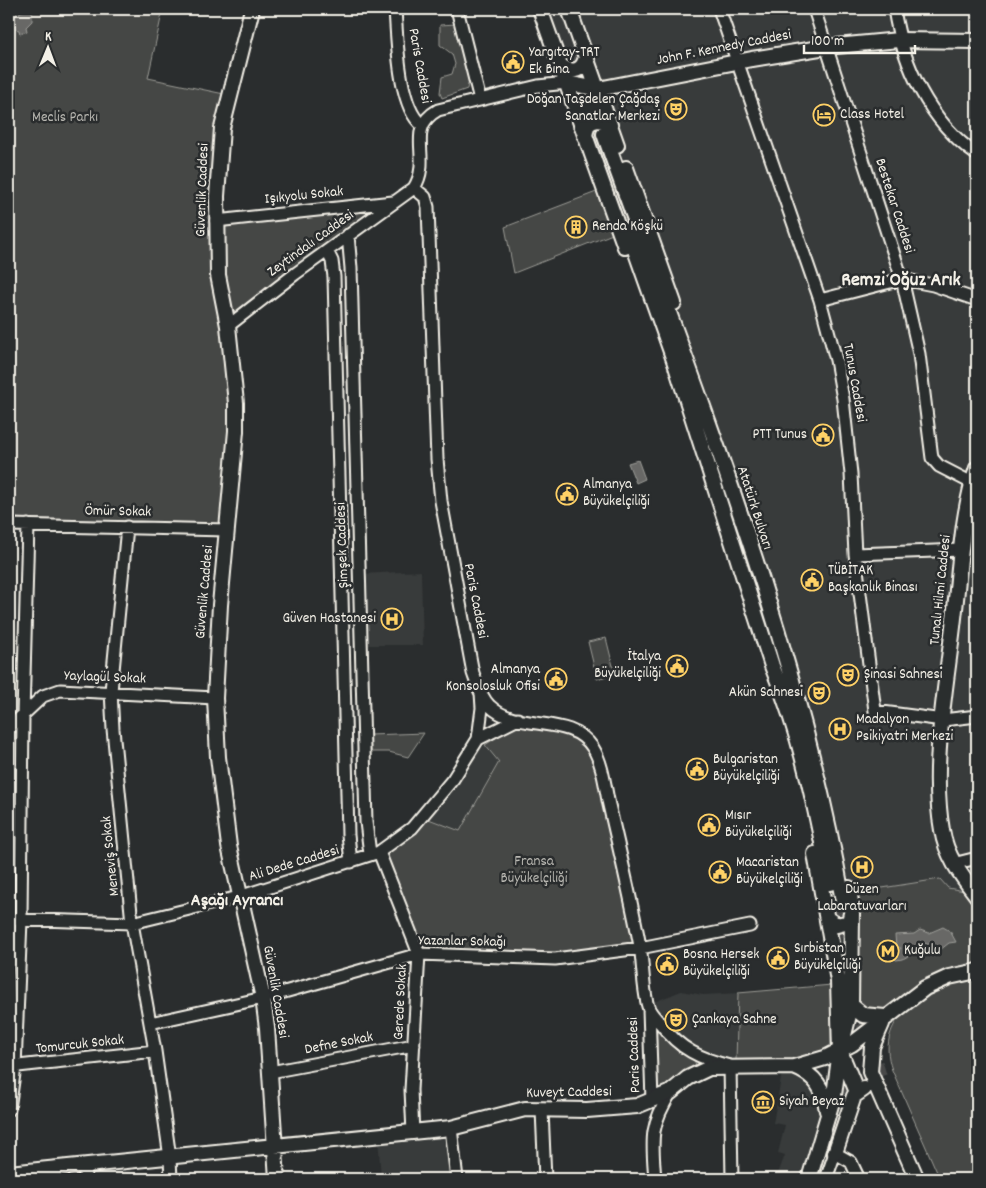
<svg xmlns="http://www.w3.org/2000/svg" width="986" height="1188" font-family="Dekko,sans-serif">
  <style>
    .built { fill: #373a3a }
    .green { fill: #444645; stroke: #9c9c96 }
    .water { fill: #676866; stroke: #9f9f9a }
    .lines { fill: none; stroke-linecap: round; stroke-linejoin: round }
    .major-tunnel { stroke: #484a4a; stroke-width: 14; stroke-dasharray: 14 7; stroke-linecap: butt }
    .minor-casing { stroke: #f4f1e8; stroke-width: 15 }
    .major-casing { stroke: #f4f1e8; stroke-width: 18 }
    .minor { stroke: #2a2d2e; stroke-width: 11 }
    .major { stroke: #2a2d2e; stroke-width: 14 }
    .labels { text-anchor: middle; dominant-baseline: central; stroke-width: 5; stroke-linejoin: round; paint-order: stroke }
    .street-label { font-size: 15px; fill: #f4f1e8; stroke: #2a2d2e }
    .poi-label { font-size: 15px; fill: #f4f1e8; stroke: #2a2d2e; text-anchor: start }
    .park-label { font-size: 15px; fill: #b6b5af; stroke: #2a2d2e }
    .quarter-label { font-size: 18px; font-weight: bold; fill: #f4f1e8; stroke: #2a2d2e }
    .district-label { font-size: 20px; font-weight: bold; fill: #f4f1e8; stroke: #2a2d2e }
  </style>
  <rect width="100%" height="100%" fill="#2a2d2e"/>
  <filter id="ink" filterUnits="userSpaceOnUse"><feTurbulence type="fractalNoise" baseFrequency=".02" numOctaves="2"/><feDisplacementMap in="SourceGraphic" scale="10" xChannelSelector="R" yChannelSelector="G"/><feConvolveMatrix kernelMatrix="1 2 1 2 8 2 1 2 1" color-interpolation-filters="sRGB"/></filter>
  <g filter="url(#ink)">
    <path class="built" d="M540,9H977V971L851,1007L825,911L809,819L774,685L672,377Z
      M421,571L423,645H361L359,574Z
      M485,745L499,762L460,831L426,818L472,754Z
      M681,991L703,995L738,993L736,1061L708,1054L685,1044L665,1025L654,1002Z
      M782,1073L794,1074L813,1085L824,1117L805,1179H776L785,1155L778,1153L785,1125L773,1123Z
      M451,1128L457,1179H381L378,1137Z
      M130,1161V1179H85V1165Z"/>
    <path class="green" d="M9,9H163L148,78L224,94L212,164L209,221L212,281L221,327L229,415L230,445L223,520L217,525L9,518Z
      M457,24L469,80L467,89L442,98L440,93L442,77L452,74L455,64L452,54L440,45V25Z
      M599,191L615,233L514,273L505,227Z
      M395,201L228,326L216,221Z
      M606,638L615,674L597,679L588,642Z
      M517,724L555,729L582,740L596,762L637,946L555,957L422,951L382,853L426,818L460,831L499,762L485,745Z
      M424,733L408,757L389,752H371L370,735Z
      M940,879L948,888L975,893L977,896V971L969,973L893,1012L851,1007L850,893Z
      M977,978V1179H940L892,1070C872,1013 933,987 977,978Z
      M832,985L831,1050C797,1062 772,1061 736,1061L738,993Z
      M659,1032C667,1035 670,1045 676,1050C683,1055 693,1057 696,1064L663,1090H658L655,1034Z"/>
    <path class="water" d="M29,9H35L36,11L32,12V21L26,27L27,31L20,34L19,30L11,28L9,16L19,15L20,12Z
      M638,460L645,479L636,483L628,463Z
      M943,927L950,931L956,942L949,943L940,950C910,931 920,959 896,960L894,958L901,948L896,947L895,935L914,934L920,930L929,933Z"/>
    <g class="lines">
      <path class="major-tunnel" d="M575,53L602,131
        M566,57L574,80
        M834,903L845,991
        M857,1003L881,1080
        M843,1094L848,1065"/>
      <g class="minor-casing">
        <path id="minor" d="M395,9C397,37 398,107 422,125
          M457,9L480,100
          M719,9L820,300L836,360L843,399L851,474L855,554L875,711L943,720L977,716
          M814,9L902,279L919,354L932,458L939,466L972,483
          M894,9C903,66 929,121 977,155
          M414,188L425,197L428,207L437,459L441,501L473,673C477,684 481,698 490,706C517,733 571,713 593,748C603,764 605,787 609,805C620,852 631,899 640,946C643,962 643,996 649,1009C652,1015 657,1020 661,1024C679,1049 701,1059 730,1066L732,1179
          M216,221L393,202
          M348,235L351,268L366,822L370,854
          M327,251L332,261L334,277L348,835L351,862
          M820,300L902,279L933,285L977,300
          M228,326L295,274L414,188C433,158 404,129 438,110L538,86L567,83
          M9,525L227,530
          M127,527L111,691L113,729L132,923L155,1051L170,1158L171,1179
          M855,554L961,550
          M9,728L43,696L60,690L215,698
          M478,739L518,719
          M379,852L419,954L411,1090L413,1133
          M953,864L977,858
          M9,919L132,923L239,897L379,852L412,828L453,779L478,739L482,708L481,693
          M649,1009L652,1101
          M150,1023L263,998L419,954L555,959L640,948L750,926
          M9,1067L155,1051
          M270,1072L414,1045
          M9,1109L15,1067L21,920L23,715L28,525
          M542,1110L545,1179
          M451,1128L457,1179
          M85,1179V1165
          M655,1179C652,1140 649,1127 671,1092
          M826,1179L835,1153L851,1162L859,1179"/>
      </g>
      <g class="major-casing">
        <path id="major" d="M252,9L222,128L217,196L218,275L228,326L236,403V431L220,605L215,698L218,757L229,846L263,998L267,1028L277,1179
          M540,9L625,247
          M569,9L617,145
          M561,66C573,74 583,71 586,57
          M567,83L598,89L752,59L826,47L899,40L977,41
          M581,125L586,111L602,100
          M604,134C694,386 797,637 843,901
          M585,136L587,126C593,118 602,119 610,125
          M626,168L674,303
          M628,230L675,363L772,666C801,735 816,810 830,883
          M977,468C961,515 960,568 954,618C947,683 930,766 942,830C946,856 961,875 977,896
          M815,854L838,981L840,1051L857,1092
          M828,919L837,925L849,922L852,909L849,888
          M846,1001L863,1015L885,1017
          M882,1024L872,1047L870,1072L917,1179
          M794,1067C815,1075 824,1088 827,1111
          M835,1153L854,1096L864,1089
          M9,1173L451,1128L525,1109L587,1110L637,1106L671,1092L688,1078L709,1068L794,1067L825,1058L852,1044L925,988L949,977L977,971
          M809,1179L834,1095L840,1051L851,1007L852,913"/>
      </g>
      <use href="#minor" class="minor"/>
      <use href="#major" class="major"/>
    </g>
  </g>
  <defs>
    <g id="civic-ring" transform="scale(1.125)"><circle r="9.5" fill="#2a2d2e" stroke="#ffd166" stroke-width="1.5"/><path d="M-.6-6.5H3V-4.5H.6V-3L4-1V1h2V6H-6V1h2V-1L-.6-3ZM-1.2 2.5V6h2.4V2.5Z" fill="#ffd166"/></g>
    <g id="theatre-ring" transform="scale(1.125)"><circle r="9.5" fill="#2a2d2e" stroke="#ffd166" stroke-width="1.5"/><path d="M-5-5.5Q0-4 5-5.5V0Q5 5 0 6Q-5 5-5 0ZM-3.3-2.5H-1v1.5H-3.3ZM1-2.5H3.3v1.5H1ZM-2.8 1Q0 5.5 2.8 1Z" fill="#ffd166"/></g>
    <g id="hotel-ring" transform="scale(1.125)"><circle r="9.5" fill="#2a2d2e" stroke="#ffd166" stroke-width="1.5"/><path d="M-6-4.5h1.5V1H6V5H4.5V3h-9V5H-6ZM-4 0a1.8 1.8 0 1 1 3.6 0ZM.5 0V-2.5h3Q6-2.5 6 0Z" fill="#ffd166"/></g>
    <g id="building-ring" transform="scale(1.125)"><circle r="9.5" fill="#2a2d2e" stroke="#ffd166" stroke-width="1.5"/><path d="M-4-6H4V6H1V3H-1V6H-4ZM-2.5-4.3h1.7v1.8h-1.7ZM.8-4.3h1.7v1.8H.8ZM-2.5-1h1.7V.8h-1.7ZM.8-1h1.7V.8H.8Z" fill="#ffd166"/></g>
    <g id="hospital-ring" transform="scale(1.125)"><circle r="9.5" fill="#2a2d2e" stroke="#ffd166" stroke-width="1.5"/><path d="M-5-5h3v3.5h4V-5h3V5h-3V1.5h-4V5h-3Z" fill="#ffd166"/></g>
    <g id="metro-ring" transform="scale(1.125)"><circle r="9.5" fill="#2a2d2e" stroke="#ffd166" stroke-width="1.5"/><path d="M-5.5 5V-5H-3L0 0L3-5H5.5V5H3V-.5L0 4L-3-.5V5Z" fill="#ffd166"/></g>
    <g id="museum-ring" transform="scale(1.125)"><circle r="9.5" fill="#2a2d2e" stroke="#ffd166" stroke-width="1.5"/><path d="M0-6L6-3V-2H-6V-3ZM-5-1h2V3h-2ZM-1-1h2V3h-2ZM3-1h2V3H3ZM-6 4H6V6H-6Z" fill="#ffd166"/></g>
  </defs>
  <g fill-rule="evenodd">
    <use href="#civic-ring" x="513" y="62"/>
    <use href="#theatre-ring" x="676" y="109"/>
    <use href="#hotel-ring" x="824" y="115"/>
    <use href="#building-ring" x="576" y="227"/>
    <use href="#civic-ring" x="823" y="435"/>
    <use href="#civic-ring" x="567" y="494"/>
    <use href="#civic-ring" x="812" y="580"/>
    <use href="#hospital-ring" x="392" y="619"/>
    <use href="#civic-ring" x="677" y="666"/>
    <use href="#theatre-ring" x="848" y="675"/>
    <use href="#civic-ring" x="556" y="679"/>
    <use href="#theatre-ring" x="819" y="693"/>
    <use href="#hospital-ring" x="840" y="729"/>
    <use href="#civic-ring" x="697" y="769"/>
    <use href="#civic-ring" x="709" y="825"/>
    <use href="#hospital-ring" x="862" y="867"/>
    <use href="#civic-ring" x="720" y="872"/>
    <use href="#metro-ring" x="888" y="951"/>
    <use href="#civic-ring" x="778" y="958"/>
    <use href="#civic-ring" x="667" y="964"/>
    <use href="#theatre-ring" x="676" y="1020"/>
    <use href="#museum-ring" x="763" y="1102"/>
  </g>
  <g class="labels">
    <g class="street-label">
      <text transform="translate(724 48) rotate(-11)">John F. Kennedy Caddesi</text>
      <text transform="translate(419 66) rotate(80)">Paris Caddesi</text>
      <text transform="translate(203 190) rotate(-88)">Güvenlik Caddesi</text>
      <text transform="translate(304 196) rotate(-6)">Işıkyolu Sokak</text>
      <text transform="translate(894 206) rotate(72)">Bestekar Caddesi</text>
      <text transform="translate(311 244) rotate(-36)">Zeytindalı Caddesi</text>
      <text transform="translate(854 383) rotate(80)">Tunus Caddesi</text>
      <text transform="translate(754 508) rotate(72)">Atatürk Bulvarı</text>
      <text transform="translate(118 512) rotate(1)">Ömür Sokak</text>
      <text transform="translate(343 545) rotate(-92)">Şimşek Caddesi</text>
      <text transform="translate(941 590) rotate(-84)">Tunalı Hilmi Caddesi</text>
      <text transform="translate(205 592) rotate(-85)">Güvenlik Caddesi</text>
      <text transform="translate(475 601) rotate(79)">Paris Caddesi</text>
      <text transform="translate(105 678) rotate(2)">Yaylagül Sokak</text>
      <text transform="translate(111 856) rotate(-96)">Meneviş Sokak</text>
      <text transform="translate(294 864) rotate(-17)">Ali Dede Caddesi</text>
      <text transform="translate(462 942) rotate(1)">Yazanlar Sokağı</text>
      <text transform="translate(275 992) rotate(80)">Güvenlik Caddesi</text>
      <text transform="translate(401 1002) rotate(-87)">Gerede Sokak</text>
      <text transform="translate(339 1044) rotate(-11)">Defne Sokak</text>
      <text transform="translate(80 1045) rotate(-6)">Tomurcuk Sokak</text>
      <text transform="translate(635 1055) rotate(-92)">Paris Caddesi</text>
      <text transform="translate(569 1093) rotate(-1)">Kuveyt Caddesi</text>
    </g>
    <g class="poi-label">
      <text x="529" y="53">Yargıtay-TRT<tspan x="529" dy="17">Ek Bina</tspan></text>
      <text x="660" y="100" text-anchor="end">Doğan Taşdelen Çağdaş<tspan x="660" dy="17">Sanatlar Merkezi</tspan></text>
      <text x="840" y="115">Class Hotel</text>
      <text x="592" y="227">Renda Köşkü</text>
      <text x="807" y="435" text-anchor="end">PTT Tunus</text>
      <text x="583" y="485">Almanya<tspan x="583" dy="17">Büyükelçiliği</tspan></text>
      <text x="828" y="571">TÜBİTAK<tspan x="828" dy="17">Başkanlık Binası</tspan></text>
      <text x="376" y="619" text-anchor="end">Güven Hastanesi</text>
      <text x="661" y="657" text-anchor="end">İtalya<tspan x="661" dy="17">Büyükelçiliği</tspan></text>
      <text x="540" y="670" text-anchor="end">Almanya<tspan x="540" dy="17">Konsolosluk Ofisi</tspan></text>
      <text x="864" y="675">Şinasi Sahnesi</text>
      <text x="803" y="693" text-anchor="end">Akün Sahnesi</text>
      <text x="856" y="720">Madalyon<tspan x="856" dy="17">Psikiyatri Merkezi</tspan></text>
      <text x="713" y="760">Bulgaristan<tspan x="713" dy="17">Büyükelçiliği</tspan></text>
      <text x="725" y="816">Mısır<tspan x="725" dy="17">Büyükelçiliği</tspan></text>
      <text x="736" y="863">Macaristan<tspan x="736" dy="17">Büyükelçiliği</tspan></text>
      <text x="862" y="890" text-anchor="middle">Düzen<tspan x="862" dy="17">Labaratuvarları</tspan></text>
      <text x="794" y="949">Sırbistan<tspan x="794" dy="17">Büyükelçiliği</tspan></text>
      <text x="904" y="951">Kuğulu</text>
      <text x="683" y="955">Bosna Hersek<tspan x="683" dy="17">Büyükelçiliği</tspan></text>
      <text x="692" y="1020">Çankaya Sahne</text>
      <text x="779" y="1102">Siyah Beyaz</text>
    </g>
    <g class="park-label">
      <text x="65" y="118">Meclis Parkı</text>
      <text x="534" y="862">Fransa<tspan x="534" dy="17">Büyükelçiliği</tspan></text>
    </g>
    <g class="quarter-label">
      <text x="237" y="901">Aşağı Ayrancı</text>
    </g>
    <g class="district-label">
      <text x="901" y="281">Remzi Oğuz Arık</text>
    </g>
  </g>
  <rect width="986" height="1188" fill="none" stroke="#2a2d2e" stroke-width="30"/>
  <rect x="15" y="15" width="956" height="1158" fill="none" stroke="#f4f1e8" stroke-width="2" filter="url(#ink)"/>
  <g transform="translate(48 48) rotate(1)" stroke="#2a2d2e" stroke-width="4" paint-order="stroke">
  <path d="M0-4L9 19L0 12L-9 19Z" fill="#f4f1e8"/>
  <text y="-8" font-size="14" font-weight="bold" text-anchor="middle" fill="#f4f1e8">K</text>
  </g>
  <path d="M804 45v8h111v-8" fill="none" stroke="#f4f1e8" stroke-width="2.5"/>
  <text x="811" y="45" font-size="15" fill="#f4f1e8" stroke="#2a2d2e" stroke-width="4" paint-order="stroke">100 m</text>
</svg>
